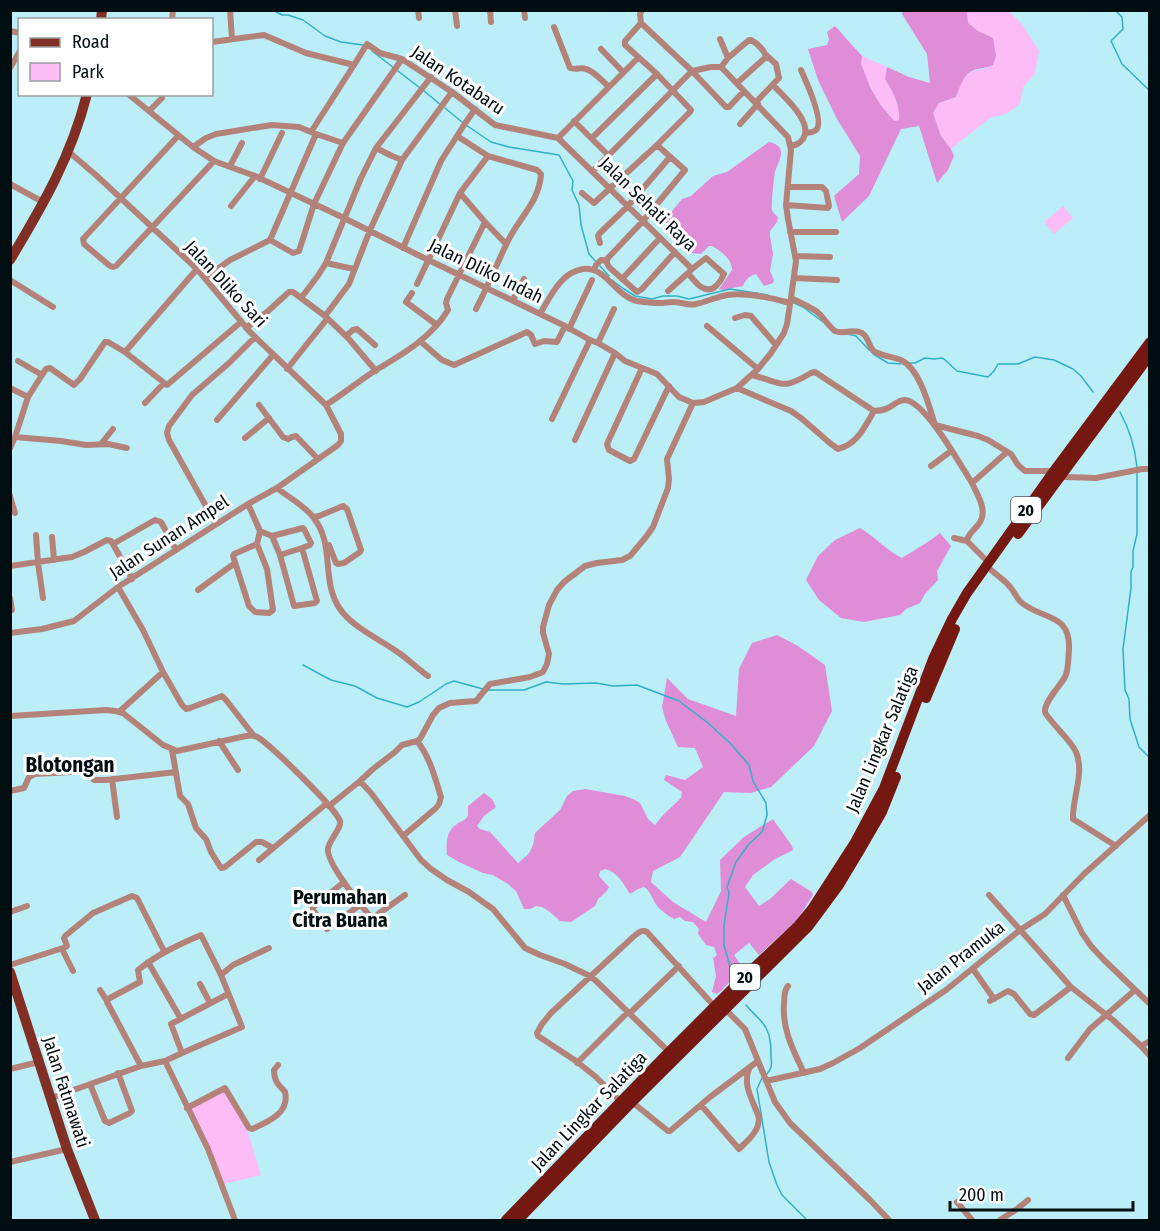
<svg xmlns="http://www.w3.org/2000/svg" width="1160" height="1231" font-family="'Fira Sans Condensed',sans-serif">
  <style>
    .green { fill: #fcbcf5 }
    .forest { fill: #de8dd6 }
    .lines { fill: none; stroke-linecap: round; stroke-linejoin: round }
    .stream { stroke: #32b0c4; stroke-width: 1.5 }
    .minor { stroke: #b3837a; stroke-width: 6 }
    .primary { stroke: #812f24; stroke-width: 10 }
    .trunk { stroke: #761812; stroke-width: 10 }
    .labels { text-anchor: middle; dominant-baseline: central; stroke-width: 6; stroke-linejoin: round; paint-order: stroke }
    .shield { fill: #fff; stroke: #4c5659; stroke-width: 1.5 }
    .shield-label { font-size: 16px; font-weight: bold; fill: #000e12 }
    .street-label { font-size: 18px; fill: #000e12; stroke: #fff }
    .neighbourhood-label { font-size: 20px; font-weight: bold; fill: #000e12; stroke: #fff }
    .quarter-label { font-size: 21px; font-weight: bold; fill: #000e12; stroke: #fff }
  </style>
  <rect width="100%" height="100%" fill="#bceef7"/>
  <path class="green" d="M967,11H1009L1022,24L1039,51L1035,74L1023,87L1020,104L1006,114L990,118L951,149L941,136L933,113L939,103L956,97C962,80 964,71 984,69L996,56L993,38L978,31L968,23Z
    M862,56L887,67L885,79L892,90L900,112V120L894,121L880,104L871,89L860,64Z
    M1063,206L1073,218L1054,234L1044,222Z
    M223,1087L247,1129L261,1175L224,1184L189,1104Z"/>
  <path class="forest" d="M903,11H967L968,23L978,31L993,38L996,56L993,65C986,68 981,68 974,70C963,74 960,87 956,97L939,103L933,113L941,136L951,149L954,156L948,170L937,183L919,126L901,129L869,196L842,222L834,196L859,174L860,156L837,119L818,80L808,49L827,45L829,39L827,32L835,26L862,56L861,64L871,89L880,104L894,121L899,120C901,107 892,90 885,79L887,67L909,77L930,83L927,54L902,14Z
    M769,142C789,146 779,160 775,172C774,176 771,207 772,210C773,213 776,215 778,217L777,222L770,231V236L773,254L770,271L774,280L773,283L764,286L756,274C749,276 746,279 743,286L723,290L719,289L732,270C732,259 721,251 712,246H709L701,254L691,253L673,236L666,222L668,216L682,199L691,196L713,176L727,172Z
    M860,528C875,537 886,550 902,558C914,550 928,543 940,533L951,546L937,571L938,580L925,594L920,603L906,609L900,615L864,622L841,618L819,600L806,580L818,556L835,540Z
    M777,635L798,646L825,665L832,711L814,746L771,787L751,793L724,792L680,857L653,871L651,882L673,902L706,922L721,891L720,860L744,837L773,819L792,846L793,850L775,859L753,875L745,887L759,906L770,899L791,879L812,892L813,895L797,920L759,955L749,943L734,955L743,968L721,991L717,994L712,992L716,976L713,958L717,955L714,947L706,945L698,934L699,929L693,922L685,921L680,917L674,919C668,916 663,912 658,907C652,900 652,892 644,887L638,889L630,894C623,883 618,873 606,869L600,871L599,876L609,887L607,891L598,899L595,906L571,922L560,921L550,912L542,907L536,906L530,909H524L516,891L508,884L493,875L483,873L459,862L447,855C446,843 446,831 457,824C460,821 466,821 468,815C468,815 468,807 468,806L484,793L492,799L496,807L484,816L477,826L480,829L490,832L518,863C531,853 533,850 535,833L560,810L567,796L573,791L585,789L625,796L635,800L640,803L648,819L655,825L663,815L681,798L682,792L664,780L666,775L685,780L703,767L695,748L678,747L666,721L662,707L667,678L688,699L736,716L739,669L752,643Z"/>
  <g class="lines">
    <path class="stream" d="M273,10L282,15H288L303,20L325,36L341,42L363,45
      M1115,10L1122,17L1123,29L1111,41L1122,64L1150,91
      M372,51L394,68
      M398,71L420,88
      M424,91L441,105
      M445,108L462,122
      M466,125L491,142L509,147L559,155L573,181L572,190L579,205L581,225L589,254L597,263
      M600,266L609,276
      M612,280L624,289L635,296L652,299L663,296H677L689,299L730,289L768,295
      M792,302L803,307L823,322
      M848,334L856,336L869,350
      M873,354L888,363L901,364
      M909,363H915L925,358L935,359L941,358L944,359L957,371L988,377L994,371L998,364H1018L1035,357L1054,360L1073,369L1081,376L1093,392
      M1120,412C1130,430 1135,447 1137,467
      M1137,472V534L1133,551V567L1131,572V588L1123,649L1125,690L1129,699L1130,719L1139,747L1150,758
      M303,665L331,680L355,686L377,698L407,707L419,702L446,684L454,681L483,689
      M488,690H524L546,682L563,684L596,683L613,686L637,685L679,701L708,723L731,744L749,765L753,781L766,803L767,815L762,832L749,844L736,862L727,887L729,893L724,925V945L734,981
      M746,1005C752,1013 762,1020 766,1028C771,1037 771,1047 771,1057C772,1065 772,1069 766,1075
      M762,1078L757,1089L769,1162L777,1185L782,1195L807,1220"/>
    <path class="minor" d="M230,10L232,39
      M418,10L419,18
      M455,10L457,26
      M490,10L491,22
      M524,10L525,18
      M642,10L640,14L641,23L692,71L711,67H721L788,137L791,150L786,205L788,219L796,261L791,298C799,302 808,306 816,311C823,316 828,326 835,331C844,335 853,328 862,333C870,338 868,348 875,352C883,356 893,357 901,360C920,369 929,406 935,425L978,436L988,440L1011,454L1018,465L1025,471H1054L1060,476L1066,477L1096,478L1142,469H1150
      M172,20L173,10
      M641,23L625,41V45L657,74L691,110L690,112L657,145L685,170L643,221L607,259V263L609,267L637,292L642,289L675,252
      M554,27L570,68C576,70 581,67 586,69C594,71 602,81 608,86
      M10,31L20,33
      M720,39L728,58
      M212,42L264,35L306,53L354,65L367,44L380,53L402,59L452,92L495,125L558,138L638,58
      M601,49L623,72
      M354,65L311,132L316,134L270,240L293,253L299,251L314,204L343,143L402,59
      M721,67L728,58L749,40H751C757,43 765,51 766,57L737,83
      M10,68L20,51
      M801,70C806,81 825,122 816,130C813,133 809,132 806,133
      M773,85C784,97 814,122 803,139C799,144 796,145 791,146
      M128,94L193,147L214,161L255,176L344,218L416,254L565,326L590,340L598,343L615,353L625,361L657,374L679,397L693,403L704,402L737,388L758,369L771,353L784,333L787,324L791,298
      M756,102L779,78L776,64L766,55
      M149,111L162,98
      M574,121L608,155
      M740,124L758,104
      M316,134L343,143
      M178,136L83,239L84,244L110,266L113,267L116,266L214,161
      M457,136L488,156L537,170L541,174C539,204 517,219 506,245C496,266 487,288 476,309
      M558,138L692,269L706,258L724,274C722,279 720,282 716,286C705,296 695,282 688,273L692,269
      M592,138L657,74
      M193,147L206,138L216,134L272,125L299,127L311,132
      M376,148L392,156L402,160
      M230,166L242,143
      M593,171L692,71L726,107H729L744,91
      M260,179L282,133
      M10,184L43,202
      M460,193L485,222L506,244
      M582,193L594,203L657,145
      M786,205L828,208L829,206L826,191L822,187H789
      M231,206L255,176
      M790,232H836
      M600,243L598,236L600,233L628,206L670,157
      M403,248L441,161L464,125L475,109
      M795,256L830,257
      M326,263L354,269
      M594,270L596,265L601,260L607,261
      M205,278L230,260L270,240
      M794,278L837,280
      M622,279L660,238
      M10,280L53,307
      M417,284L460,193L488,156
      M668,291L688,273
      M412,293L406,302L437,325
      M301,298L317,277L326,263L361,178L376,148L431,77
      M513,300L524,279
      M540,314C550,297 561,272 583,269C606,266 616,297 637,301C644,302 652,303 659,303C664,303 669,302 673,302C681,302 688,306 696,304C706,302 716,297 727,295C744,292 773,298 790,303
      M325,316L349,284L370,230L402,160L452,92
      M735,318L745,315L751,316L776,345
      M707,326L758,369
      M246,328L267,312L289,292H293L325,316L348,338L376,371
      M569,329L592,280
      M346,336L353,330L357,329L375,345
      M420,341L442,360L454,365L527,332L531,335L535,344L544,341L557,342L565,326
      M598,343L614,309
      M125,352L167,385L241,322
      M642,368L607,444L609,450L630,461L634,459L669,386
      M287,369L327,319
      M42,375L46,369L50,368L74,385L80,379L105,342H108L125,352L197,269
      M752,375C783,383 781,391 811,373L815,372L874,411C879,411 884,410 888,408C894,405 898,400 905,400C925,401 961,466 972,483L1007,452
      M10,388L28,397L42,375L18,361
      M737,388L791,411L801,418L831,444L838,449C857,445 865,426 874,411
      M28,397L15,437L61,441L86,445L108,444L127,448
      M145,403L164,383
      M259,405L283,437L288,439L292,437L296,436L318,459
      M326,405C343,394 359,381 376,370C403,354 432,337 448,310L446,303L447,299L485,222
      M552,419L590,340
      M217,420L273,355
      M245,438L269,418
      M575,440L615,353
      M101,444L113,429
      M10,448L15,437
      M931,466L951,451
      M277,488C288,497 305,506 313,517C336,545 320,580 340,609C352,627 381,640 399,653C409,660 418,669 428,676
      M10,496L15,513
      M248,504L260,531L257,544L267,569L273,610L269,613L255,612L249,606L233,556L234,554L257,544
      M313,517L319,516L343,506L347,509L361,550L360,552L344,563L338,564L336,563L329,545
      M216,524L169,440L167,433L169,426L192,395L229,363L255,337
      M260,531L272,536L303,528L304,529L311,543L310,545L302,548L317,601L315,603L294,606L280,555L272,536
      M36,535L38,563L43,598
      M52,537L54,560
      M954,538L967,541L988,562
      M967,541C968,534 973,531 978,525C989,512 978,496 972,483
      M113,544L132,579
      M280,555L302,548
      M10,566L72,557L84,552L107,540L111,541L113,544L155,520L161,522L176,550
      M991,570C998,576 1006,581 1011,588C1015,593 1017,599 1022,603C1043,620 1071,613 1069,650C1068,658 1069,669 1065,677C1060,686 1044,702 1045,712C1047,719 1071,740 1076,752C1085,773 1072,798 1073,819L1116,846
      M118,587L143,630L163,672L182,705L186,709L190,708L222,696L226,700L254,736
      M198,590L235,563
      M10,598L12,610
      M10,633L42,629L74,621L118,587L248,504L277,488L338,445L341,441V434L326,405L250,332L197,269L97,176L69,152
      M119,712L163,672
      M10,716L106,710L115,711L123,713L163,745L177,751L246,736C251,735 255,735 259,738C273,748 335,807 340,821C342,828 329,840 328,849C326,862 360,904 369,915L374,917L405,895
      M219,741L238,770
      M172,750L180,796L188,804L196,828L206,839L211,852L221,868L225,867L256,842H262L273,848
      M112,779L117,817
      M360,781L373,769L395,752L402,745L417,741L420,739L433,715L439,708L450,703L476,701L490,684L530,677L543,672L547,664L549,654L543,633V627L549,605L557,590L564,582L585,566L597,563L622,560L630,556L646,537L653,527L668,488L669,479L667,459L693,403
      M10,791L24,788L29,777L35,774L89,771L94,780H106L176,772
      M329,806L360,781L371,793L421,860L431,869L447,880L469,892L483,902L493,909L525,948L540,955L565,964L592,977L669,1052
      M403,836L436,808L439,804L441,797C435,778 430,757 417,741
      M259,860L326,804
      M344,882L313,907V910L327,929L360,905
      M989,895L1071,987L1113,1020L1141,1046L1150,1041
      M1063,895L1082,933L1091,946L1104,960L1150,1004
      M10,912L27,906
      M62,949L73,971
      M148,962L181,1019
      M10,965L66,947L67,946L64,938L65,936L93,913L132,896L137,898L164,951
      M973,969L994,999
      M200,984L210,1003
      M788,986C783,992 785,997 784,1004C782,1029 793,1050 804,1073
      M100,990L107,1001
      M990,1001L1008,991L1014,994L1030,1014L1034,1015L1071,987
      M726,1010L745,1029L775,1102L790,1123L870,1200L889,1220
      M630,1013L679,966
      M1141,1046L1150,1056
      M182,1053L242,1027L221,975L233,965L269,948
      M1068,1058L1090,1029L1135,990
      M165,1061L208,1149L235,1220
      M577,1063L628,1012
      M141,1066L165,1061L182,1053L171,1024L228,994
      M10,1069L39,1062
      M766,1081L820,1069L833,1063L860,1048L946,990L1020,930L1045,914L1084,874L1150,815
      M90,1084L105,1121L109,1123L130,1113L132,1111L118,1073
      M51,1098L141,1066L107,1002L108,999L140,982L138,970C158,954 178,945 201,935L221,975
      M620,1101L596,1077L576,1061L538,1036L537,1033L542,1024L551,1013L633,937C638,933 641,929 647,932L715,1007
      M632,1102L668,1131H670L710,1097L758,1061
      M701,1105L739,1149C748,1140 759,1132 759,1118C754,1102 742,1086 749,1069
      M187,1108L225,1088L249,1128L252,1129C268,1122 290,1113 285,1092C278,1084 274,1081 274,1070L278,1065
      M10,1162L67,1149
      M957,1202L972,1220
      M1000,1220L1017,1209L1028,1200"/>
    <path class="primary" d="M101,20L102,10
      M10,260C43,205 71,157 87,94
      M10,972L67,1149L95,1220"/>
    <path class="trunk" d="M1018,534L1150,355
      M926,698L955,629
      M506,1220L664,1057L741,980L798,926L812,909L854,844L884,788L933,659L952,619L967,593L1054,471L1150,342
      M518,1220L632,1102L808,927L839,885L860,850L882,812L896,777"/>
  </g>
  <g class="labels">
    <g class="shield">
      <rect x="1011" y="497" width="30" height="26" rx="4.5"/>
      <rect x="730" y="964" width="30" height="26" rx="4.5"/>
    </g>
    <g class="shield-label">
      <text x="1026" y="510">20</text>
      <text x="745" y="977">20</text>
    </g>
    <g class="street-label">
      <text transform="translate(458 80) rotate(34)">Jalan Kotabaru</text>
      <text transform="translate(648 204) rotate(44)">Jalan Sehati Raya</text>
      <text transform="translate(486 271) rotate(26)">Jalan Dliko Indah</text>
      <text transform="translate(226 284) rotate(47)">Jalan Dliko Sari</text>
      <text transform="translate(169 537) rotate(-33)">Jalan Sunan Ampel</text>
      <text transform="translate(882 739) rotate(-67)">Jalan Lingkar Salatiga</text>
      <text transform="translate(961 957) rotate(-38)">Jalan Pramuka</text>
      <text transform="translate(66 1092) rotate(72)">Jalan Fatmawati</text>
      <text transform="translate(589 1111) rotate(-46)">Jalan Lingkar Salatiga</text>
    </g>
    <g class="neighbourhood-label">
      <text x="340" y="897">Perumahan<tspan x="340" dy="23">Citra Buana</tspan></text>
    </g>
    <g class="quarter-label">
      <text x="70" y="765">Blotongan</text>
    </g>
  </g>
  <rect width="1160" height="1231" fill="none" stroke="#000e12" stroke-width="24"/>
  <rect x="18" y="18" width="195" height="78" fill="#ffffff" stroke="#999fa0" stroke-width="1.5"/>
  <rect x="30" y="38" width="30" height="9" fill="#812f24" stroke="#999fa0" stroke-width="1.5"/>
  <text x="72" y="48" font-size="18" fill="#000e12">Road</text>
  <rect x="30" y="63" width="30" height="18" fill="#fcbcf5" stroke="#999fa0" stroke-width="1.5"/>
  <text x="72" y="78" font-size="18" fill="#000e12">Park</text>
  <path d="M950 1201v9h183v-9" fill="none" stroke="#000e12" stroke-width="3"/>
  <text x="959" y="1201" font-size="18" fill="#000e12" stroke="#ffffff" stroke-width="4.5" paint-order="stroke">200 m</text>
</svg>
